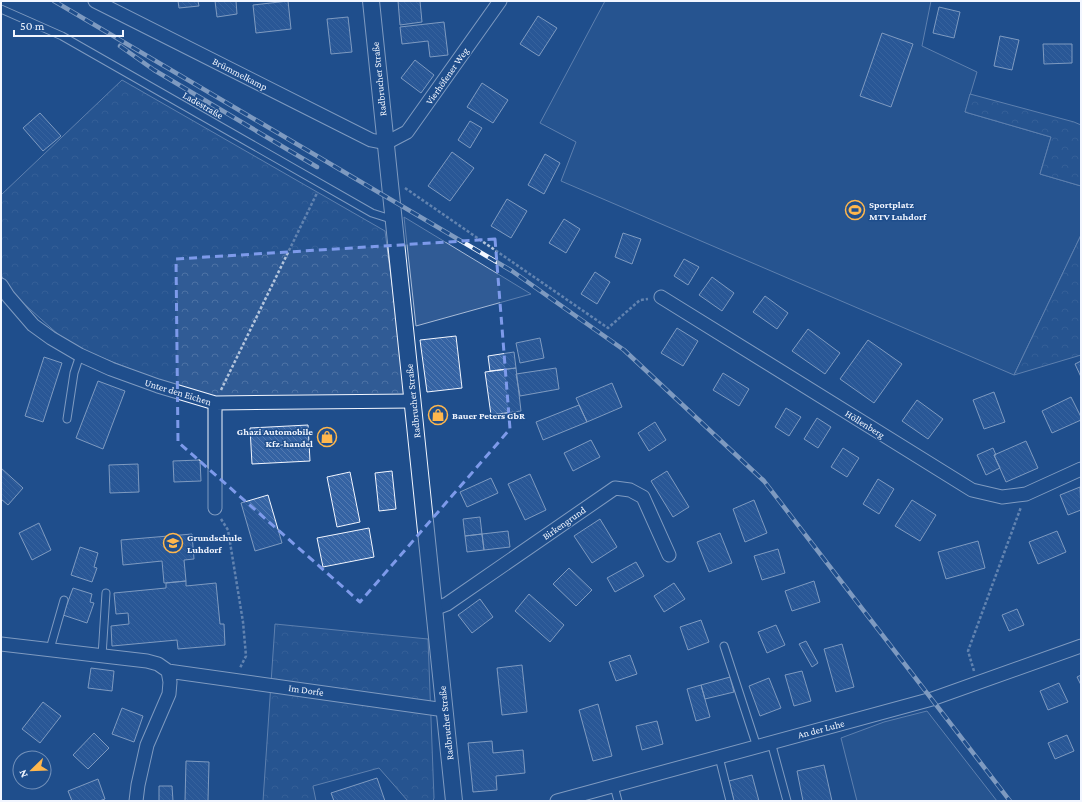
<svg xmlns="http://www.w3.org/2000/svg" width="1082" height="802" font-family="'Crimson Pro',serif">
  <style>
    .built { fill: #305b95; stroke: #a8bbd7 }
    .forest { fill: url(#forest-crowns); stroke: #a8bbd7 }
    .building { fill: url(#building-back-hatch); stroke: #f2f6ff }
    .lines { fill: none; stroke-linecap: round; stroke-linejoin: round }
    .service-casing { stroke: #f2f6ff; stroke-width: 9 }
    .minor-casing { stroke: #f2f6ff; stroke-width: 15 }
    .tertiary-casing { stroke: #f2f6ff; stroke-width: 18 }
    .path { stroke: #b3c4dc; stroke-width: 2.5; stroke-dasharray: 3 2; stroke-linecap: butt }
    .service { stroke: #1f4e8c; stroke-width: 7 }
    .minor { stroke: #1f4e8c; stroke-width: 13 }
    .tertiary { stroke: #1f4e8c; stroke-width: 16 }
    .rail-casing { stroke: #f2f6ff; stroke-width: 4.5 }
    .rail { stroke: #1f4e8c; stroke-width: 3; stroke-dasharray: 9; stroke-linecap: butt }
    .marked { fill: none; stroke: #7d9aea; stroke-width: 3; stroke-dasharray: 8 5; stroke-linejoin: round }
    .labels { text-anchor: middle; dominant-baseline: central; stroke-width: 3; stroke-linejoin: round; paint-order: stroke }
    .street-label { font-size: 10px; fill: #f2f6ff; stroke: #1f4e8c }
    .poi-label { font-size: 10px; font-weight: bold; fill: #f2f6ff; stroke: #1f4e8c; text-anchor: start }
  </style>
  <defs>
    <pattern id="forest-crowns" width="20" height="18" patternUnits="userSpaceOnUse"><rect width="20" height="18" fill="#305b95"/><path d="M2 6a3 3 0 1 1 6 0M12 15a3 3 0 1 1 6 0" fill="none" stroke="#4e73a5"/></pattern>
    <pattern id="building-back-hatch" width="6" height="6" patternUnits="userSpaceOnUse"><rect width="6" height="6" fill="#3563a3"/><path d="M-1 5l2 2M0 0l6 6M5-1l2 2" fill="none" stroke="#537ab1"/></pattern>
  </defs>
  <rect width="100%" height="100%" fill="#1f4e8c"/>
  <path class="built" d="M605,1H931L922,46L977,72L965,112L1051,137L1040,174L1081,186V235L1014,375L561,181L576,142L540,123Z
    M404,217L531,294L416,326Z
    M927,711L997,801H857L841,738L884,722Z"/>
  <path class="forest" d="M122,80L385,231L407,397L220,399L158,380L70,345L12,293L1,275V195Z
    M970,94L1074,122L1081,125V186L1040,174L1051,137L965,112Z
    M1081,235V355L1014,375Z
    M275,624L428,639L434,798L433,801H408L379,768L313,786L316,801H263Z"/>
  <path class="building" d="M178,1H198L199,6L179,8Z
    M215,1H236L237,14L217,17Z
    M288,1L291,29L256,33L253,5Z
    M398,1H420L422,22L400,25Z
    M939,7L960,12L954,38L933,33Z
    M538,16L557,28L539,56L520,44Z
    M348,17L352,52L331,54L327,19Z
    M444,22L448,55L430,57L428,41L402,44L400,27Z
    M882,33L913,44L891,107L860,96Z
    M1000,36L1019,40L1012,70L994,66Z
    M1043,44H1072V63L1044,64Z
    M415,60L434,75L421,93L401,78Z
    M482,83L508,100L493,123L467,107Z
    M40,113L61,136L43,151L23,128Z
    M470,121L482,128L470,148L458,140Z
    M452,152L474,168L450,201L428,186Z
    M545,154L560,163L544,194L528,185Z
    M507,199L527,211L511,238L491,226Z
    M564,219L580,229L566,253L549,243Z
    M623,233L641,239L632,264L615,257Z
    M684,259L699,267L688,285L674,276Z
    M595,272L610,282L597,304L581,294Z
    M712,277L734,293L722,311L699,295Z
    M765,296L788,313L777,329L753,312Z
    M677,328L698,341L683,366L661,353Z
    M808,329L840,353L825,374L792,351Z
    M456,336L462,388L427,392L420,340Z
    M540,338L544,358L520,363L516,343Z
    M868,340L902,364L874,403L840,379Z
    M514,352L516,368L490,371L488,356Z
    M44,357L62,363L43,422L25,416Z
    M1081,361V377L1075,364Z
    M516,368L521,411L491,415L485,372Z
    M556,368L559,389L520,396L516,374Z
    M723,373L749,389L739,406L713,390Z
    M98,381L125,391L103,449L76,438Z
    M612,383L622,407L587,422L576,398Z
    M994,392L1005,422L984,429L973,400Z
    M1071,397L1081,417V420L1052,433L1042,411Z
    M917,400L943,419L928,439L902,421Z
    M579,405L587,422L543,440L536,422Z
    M786,408L801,417L789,436L775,427Z
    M817,418L831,427L818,448L804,439Z
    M655,422L666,440L649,451L638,433Z
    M308,425L310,461L252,464L250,428Z
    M591,440L600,457L573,471L564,453Z
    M1026,441L1038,468L1006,482L994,455Z
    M843,448L859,458L847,477L831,467Z
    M993,448L996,455H994L1000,468L986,475L977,455Z
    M200,460L201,481L174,482L173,461Z
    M138,464L139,492L110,493L109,465Z
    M1,468L23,488L8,505L1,499Z
    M392,471L396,509L379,511L375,473Z
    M667,471L689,507L673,517L651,481Z
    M350,472L360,522L337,527L327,477Z
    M530,474L546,510L525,520L508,484Z
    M491,478L498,493L467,507L460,492Z
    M878,479L894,489L879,514L863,504Z
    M1080,487L1081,510L1068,515L1060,495Z
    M268,495L282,543L255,551L241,503Z
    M754,500L767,533L745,542L733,509Z
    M912,500L936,515L920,541L895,526Z
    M480,517L482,534L465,536L463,519Z
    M600,519L617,547L592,563L574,536Z
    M39,523L51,550L32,560L19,533Z
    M369,528L374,557L323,567L317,538Z
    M508,531L510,547L484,550L482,534Z
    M1057,531L1066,552L1038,564L1029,542Z
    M720,533L732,563L709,572L697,542Z
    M192,534L194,559L184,560L186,581L164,583L162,561L123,565L121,540Z
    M482,534L484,550L467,552L465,536Z
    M978,541L985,568L946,579L938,552Z
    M80,547L98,553L94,567L97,568L92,582L71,575Z
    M778,549L785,573L762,580L754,556Z
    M636,562L644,576L615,592L607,578Z
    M569,568L592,590L576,606L553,584Z
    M186,581V586L216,583L220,624H224L225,645L178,649L177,640L112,646L111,626L129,624L128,613L116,614L114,593L166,588V583Z
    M814,581L820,602L792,611L785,591Z
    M674,583L685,599L664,612L654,596Z
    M73,588L92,594L90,602L94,603L87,623L63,615Z
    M529,594L564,625L550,642L515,611Z
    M480,599L493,617L472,633L458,615Z
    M1017,609L1024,625L1009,631L1002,615Z
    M701,620L709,642L688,650L680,627Z
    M776,625L785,645L767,653L758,632Z
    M806,641L818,663L812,667L799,644Z
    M842,644L854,687L836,692L824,649Z
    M630,655L637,674L616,681L609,662Z
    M522,665L527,712L502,715L497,668Z
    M91,668L114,671L112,691L88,688Z
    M802,671L811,701L794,706L785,675Z
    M1081,675V685L1077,677Z
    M730,677L734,692L705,699L701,685Z
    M769,678L781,708L760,716L749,686Z
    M1059,683L1068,702L1048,710L1040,691Z
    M701,685L710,717L696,721L687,689Z
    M43,702L61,716L40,743L22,729Z
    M598,704L612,756L593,761L579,710Z
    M122,708L143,716L134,742L112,734Z
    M657,721L663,744L642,750L636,726Z
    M94,733L109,748L88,769L73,755Z
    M1067,735L1074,751L1055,759L1048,743Z
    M492,741L493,753L523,750L525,773L496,776L497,790L473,792L468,743Z
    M186,761L209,762L208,801H185Z
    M824,765L832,801H803L797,771Z
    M752,775L759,801H734L729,781Z
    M377,778L385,801H334L331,793Z
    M98,779L105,799L99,801H72L68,791Z
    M159,786H172L173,801H159Z"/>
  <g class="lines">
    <g class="service-casing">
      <path id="service" d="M1,9L62,36L372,213L394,220
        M67,419L74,373L80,355
        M724,646L757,747
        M50,649L64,600
        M102,656L106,593
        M771,742L787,801
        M719,757L730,801
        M614,786L618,801"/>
    </g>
    <g class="minor-casing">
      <path id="minor" d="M95,1L371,140L386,143L407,132L500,1
        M1,285L8,296L33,325L51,338L80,355L111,369L158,386L215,403L413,401
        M661,297L972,490L1002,497L1026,494L1081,469
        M215,403V508
        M434,609L447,604L615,488L630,490L643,497L669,555
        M1,644L147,661L158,664L168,671L445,710
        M136,801L138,785L147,745L169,694L170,682L168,671
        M557,801L932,699L1081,646"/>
    </g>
    <g class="tertiary-casing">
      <path id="tertiary" d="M371,1L454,801"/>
    </g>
    <path class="path" d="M405,188L608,328L640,300L648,299
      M221,390L317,193
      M221,519L228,530L243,622L246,656L240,668
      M974,671L968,651L1021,507"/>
    <use href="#service" class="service"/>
    <use href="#minor" class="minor"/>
    <use href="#tertiary" class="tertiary"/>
    <g class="rail-casing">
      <path id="rail" d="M54,1L512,271L624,350L764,481L1010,801
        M120,46L154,70L317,167"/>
    </g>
    <use href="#rail" class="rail"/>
  </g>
  <path d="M0 0H1082V802H0ZM495,239L510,429L360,602L178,442L176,259Z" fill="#1f4e8c" fill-opacity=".55" fill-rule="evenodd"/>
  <path class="marked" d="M495,239L510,429L360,602L178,442L176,259Z"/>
  <defs>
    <g id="stadium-ring" transform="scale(1)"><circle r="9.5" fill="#1f4e8c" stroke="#ffb74d" stroke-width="1.5"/><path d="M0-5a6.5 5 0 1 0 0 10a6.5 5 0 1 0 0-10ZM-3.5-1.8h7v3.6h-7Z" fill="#ffb74d"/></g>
    <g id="shop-ring" transform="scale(1)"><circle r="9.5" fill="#1f4e8c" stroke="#ffb74d" stroke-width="1.5"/><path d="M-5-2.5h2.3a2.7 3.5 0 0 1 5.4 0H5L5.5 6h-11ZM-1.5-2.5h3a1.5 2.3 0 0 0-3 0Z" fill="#ffb74d"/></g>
    <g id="school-ring" transform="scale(1)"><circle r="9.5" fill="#1f4e8c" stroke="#ffb74d" stroke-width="1.5"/><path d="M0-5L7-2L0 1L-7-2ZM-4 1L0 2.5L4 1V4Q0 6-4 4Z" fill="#ffb74d"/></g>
  </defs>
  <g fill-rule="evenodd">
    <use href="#stadium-ring" x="855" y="210"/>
    <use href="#shop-ring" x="438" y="415"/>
    <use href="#shop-ring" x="327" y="437"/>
    <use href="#school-ring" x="173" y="543"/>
  </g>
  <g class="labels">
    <g class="street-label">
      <text transform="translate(240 74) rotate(27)">Brümmelkamp</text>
      <text transform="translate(447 76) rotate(-55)">Vierhöfener Weg</text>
      <text transform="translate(379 79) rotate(-96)">Radbrucher Straße</text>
      <text transform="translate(203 105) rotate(30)">Ladestraße</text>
      <text transform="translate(178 392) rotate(17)">Unter den Eichen</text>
      <text transform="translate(413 401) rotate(-96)">Radbrucher Straße</text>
      <text transform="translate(865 424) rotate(32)">Höllenberg</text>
      <text transform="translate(564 523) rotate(-35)">Birkengrund</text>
      <text transform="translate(306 690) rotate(8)">Im Dorfe</text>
      <text transform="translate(446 723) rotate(-96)">Radbrucher Straße</text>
      <text transform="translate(821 729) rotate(-15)">An der Luhe</text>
    </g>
    <g class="poi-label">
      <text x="869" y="204">Sportplatz<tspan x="869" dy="12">MTV Luhdorf</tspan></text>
      <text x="452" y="415">Bauer Peters GbR</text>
      <text x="313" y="431" text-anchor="end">Ghazi Automobile<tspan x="313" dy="12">Kfz-handel</tspan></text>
      <text x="187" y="537">Grundschule<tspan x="187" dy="12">Luhdorf</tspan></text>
    </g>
  </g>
  <rect width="1082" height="802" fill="none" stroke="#f2f6ff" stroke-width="4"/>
  <g transform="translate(32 770) rotate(247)"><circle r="19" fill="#1f4e8c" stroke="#7391ba"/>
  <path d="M0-3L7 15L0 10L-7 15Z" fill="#ffb74d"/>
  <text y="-6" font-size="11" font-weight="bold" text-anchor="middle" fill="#f2f6ff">N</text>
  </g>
  <path d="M14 30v6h109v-6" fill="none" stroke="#f2f6ff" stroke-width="2"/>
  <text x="20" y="30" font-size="12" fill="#f2f6ff" stroke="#1f4e8c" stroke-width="3" paint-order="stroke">50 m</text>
</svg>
